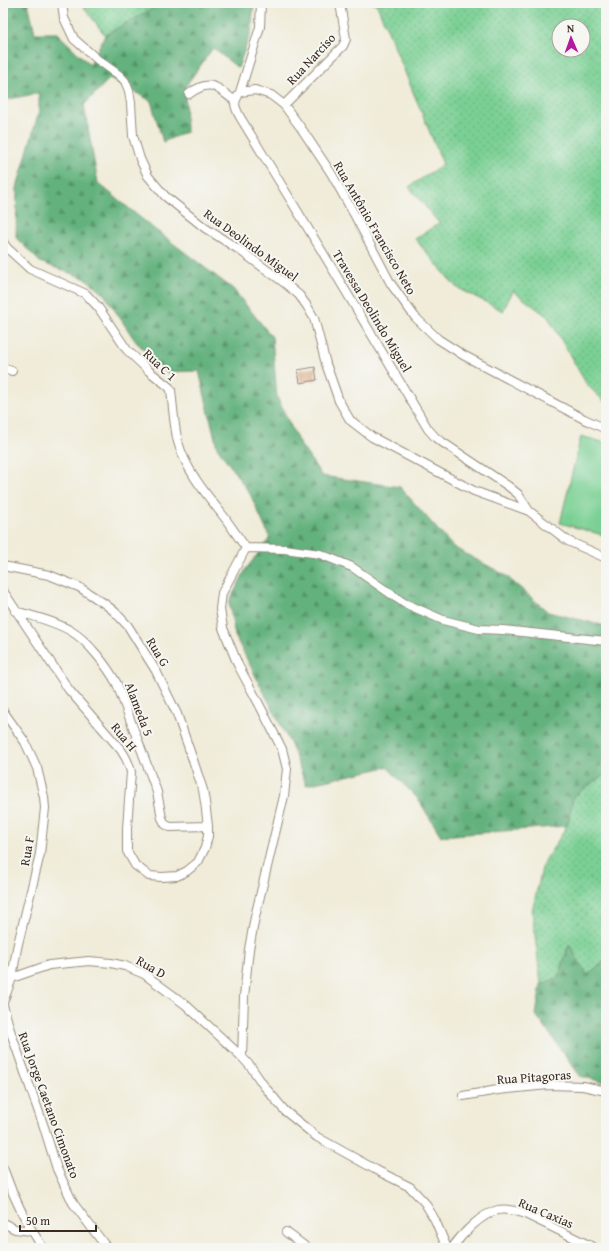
<svg xmlns="http://www.w3.org/2000/svg" width="609" height="1251" font-family="'Gentium Book Plus',serif">
  <style>
    .green { fill: url(#green-dots); stroke: #5a7d59; fill-rule: evenodd }
    .forest { fill: url(#forest-firs); stroke: #4f6e4e }
    .pitch { fill: #7ad094; stroke: #5a7d59 }
    .building { fill: url(#building-hatch) }
    .lines { fill: none; stroke-linecap: round; stroke-linejoin: round }
    .minor-casing { stroke: #968b7c; stroke-width: 10 }
    .minor { stroke: #fff; stroke-width: 8 }
    .labels { text-anchor: middle; dominant-baseline: central; stroke-width: 4; stroke-linejoin: round; paint-order: stroke }
    .street-label { font-size: 13px; fill: #3b2a1e; stroke: #f6f6f2 }
  </style>
  <defs>
    <pattern id="green-dots" width="8" height="8" patternUnits="userSpaceOnUse"><rect width="8" height="8" fill="#7ad094"/><path d="M2 2h.1M6 6h.1" fill="none" stroke="#65a978" stroke-width="1.8" stroke-linecap="round"/></pattern>
    <pattern id="forest-firs" width="22" height="20" patternUnits="userSpaceOnUse"><rect width="22" height="20" fill="#63b27e"/><path d="M5 1l3.5 6h-7zM16 11l3.5 6h-7z" fill="#539167"/></pattern>
    <pattern id="building-hatch" width="6" height="6" patternUnits="userSpaceOnUse"><rect width="6" height="6" fill="#d69665"/><path d="M-1 1l2-2M0 6l6-6M5 7l2-2" fill="none" stroke="#af7b53"/></pattern>
  </defs>
  <rect width="100%" height="100%" fill="#f6f6f2"/>
  <filter id="ink" filterUnits="userSpaceOnUse"><feTurbulence type="fractalNoise" baseFrequency=".025" numOctaves="2"/><feDisplacementMap in="SourceGraphic" scale="8" xChannelSelector="R" yChannelSelector="G"/><feConvolveMatrix kernelMatrix="1 2 1 2 8 2 1 2 1" color-interpolation-filters="sRGB"/></filter>
  <filter id="wash" filterUnits="userSpaceOnUse"><feTurbulence type="fractalNoise" baseFrequency=".012" numOctaves="4" result="noise"/><feDisplacementMap in="SourceGraphic" scale="16" xChannelSelector="R" yChannelSelector="G"/><feGaussianBlur stdDeviation="0.9" result="paint"/><feColorMatrix in="noise" values="0 0 0 0 0 0 0 0 0 0 0 0 0 0 0 0 0 1.4 0 .05"/><feComposite in="paint" operator="in"/></filter>
  <g filter="url(#wash)">
    <rect width="100%" height="100%" fill="#f0ecd9"/>
    <path class="green" d="M83,3H163L105,35L83,6Z
      M372,3H606V403L587,385L548,317L513,291L503,311L456,287L415,239L439,223L409,187L443,164L377,5ZM559,26H583V50H559Z
      M606,773V960L587,976L569,944L559,977L541,985L532,911L543,864L567,826L573,797Z"/>
    <path class="forest" d="M3,3H28L35,33H57L90,65L105,35L163,3H254L251,32L238,68L213,48L185,87L186,132L163,142L151,101L110,78L84,105L98,183L153,228L233,289L272,337L277,397L298,441L322,476L400,487L453,547L505,575L548,612L606,626V773L573,797L567,826L441,836L418,799L387,767L306,785L291,745L235,636L229,602L246,569L270,538L250,494L217,447L199,371L166,372L136,342L104,294L86,279L40,262L16,238L17,187L39,111V93L5,100L3,95Z
      M569,944L587,975L606,960V1083L580,1076L536,1015L541,985L559,977Z"/>
    <path class="pitch" d="M581,436L606,443V536L560,523Z"/>
    <g id="blocks">
      <path class="building" d="M315,367L317,380L300,383L298,370Z"/>
    </g>
  </g>
  <g filter="url(#ink)">
    <use href="#blocks" fill-opacity="0" stroke="#968b7c" stroke-width="1"/>
    <g class="lines">
      <g class="minor-casing">
        <path id="minor" d="M62,3L64,18L74,39L98,60L119,75L125,81L129,91L131,103L133,136L140,159L148,176L165,196L205,228L238,249L282,281L299,295L307,306L314,318L326,364L339,401L350,420L372,437L474,491L529,511L568,541L606,558
          M261,3L260,27L240,92C233,104 234,105 240,117L323,253L428,429L436,438L508,486L518,494L529,511
          M240,92L255,90L271,95L284,105L301,128L331,173L354,214L391,284L415,317L438,339L463,355L584,419L606,429
          M189,94C211,78 216,87 235,101
          M284,105L343,46L346,39L340,3
          M3,242L7,248L30,269L86,294L98,307L127,350L149,371L169,387L171,390C173,407 174,426 178,442C186,471 207,495 225,518C232,528 239,538 246,548
          M3,368L12,371
          M246,548L285,549L320,554L352,567L404,603L443,620L479,629L503,630L606,641
          M3,566L49,575L79,587L105,604L115,612L128,626L156,671L177,714L194,763L203,790L205,802L208,826V836L205,848L198,862L187,871L177,876L162,877L149,876L135,865L127,851V828L131,772C129,763 126,757 121,750L69,690L3,591
          M15,611C33,616 54,621 71,631C88,641 107,666 117,684L157,792L162,818L165,824L170,827L208,826
          M3,711L25,742L37,768L44,797L45,808L40,854L17,948L12,978L3,1002
          M12,978L49,965L89,961L111,963L125,966L144,974L186,1005L242,1057L251,1067L264,1086L285,1111L317,1137L378,1171L410,1187L425,1203L435,1220L447,1248
          M3,1005L10,1030L44,1127L57,1169L73,1203L107,1248
          M242,1057L244,997L249,949L255,917L284,796L287,769L282,749L259,704L238,665L223,628L220,609L222,593L246,548
          M463,1096L498,1090L548,1085L583,1086L606,1091
          M3,1168C13,1197 26,1223 43,1248
          M3,1223L15,1229L31,1231
          M286,1232L307,1248
          M452,1248C462,1234 481,1214 498,1210C506,1208 515,1211 523,1213L595,1248"/>
      </g>
      <use href="#minor" class="minor"/>
    </g>
  </g>
  <g class="labels">
    <g class="street-label">
      <text transform="translate(311 59) rotate(-47)">Rua Narciso</text>
      <text transform="translate(375 228) rotate(60)">Rua Antônio Francisco Neto</text>
      <text transform="translate(251 245) rotate(36)">Rua Deolindo Miguel</text>
      <text transform="translate(372 311) rotate(59)">Travessa Deolindo Miguel</text>
      <text transform="translate(160 365) rotate(43)">Rua C 1</text>
      <text transform="translate(158 652) rotate(59)">Rua G</text>
      <text transform="translate(139 709) rotate(69)">Alameda 5</text>
      <text transform="translate(124 737) rotate(51)">Rua H</text>
      <text transform="translate(27 851) rotate(-80)">Rua F</text>
      <text transform="translate(151 967) rotate(30)">Rua D</text>
      <text transform="translate(534 1077) rotate(-4)">Rua Pitagoras</text>
      <text transform="translate(49 1105) rotate(70)">Rua Jorge Caetano Cimonato</text>
      <text transform="translate(546 1213) rotate(23)">Rua Caxias</text>
    </g>
  </g>
  <rect width="609" height="1251" fill="none" stroke="#f6f6f2" stroke-width="16"/>
  <g transform="translate(571 38) rotate(358)"><circle r="19" fill="#f6f6f2" stroke="#aba49d"/>
  <path d="M0-3L7 15L0 10L-7 15Z" fill="#b5179e"/>
  <text y="-6" font-size="11" font-weight="bold" text-anchor="middle" fill="#3b2a1e">N</text>
  </g>
  <path d="M20 1225v6h76v-6" fill="none" stroke="#3b2a1e" stroke-width="2"/>
  <text x="26" y="1225" font-size="12" fill="#3b2a1e" stroke="#f6f6f2" stroke-width="3" paint-order="stroke">50 m</text>
</svg>
